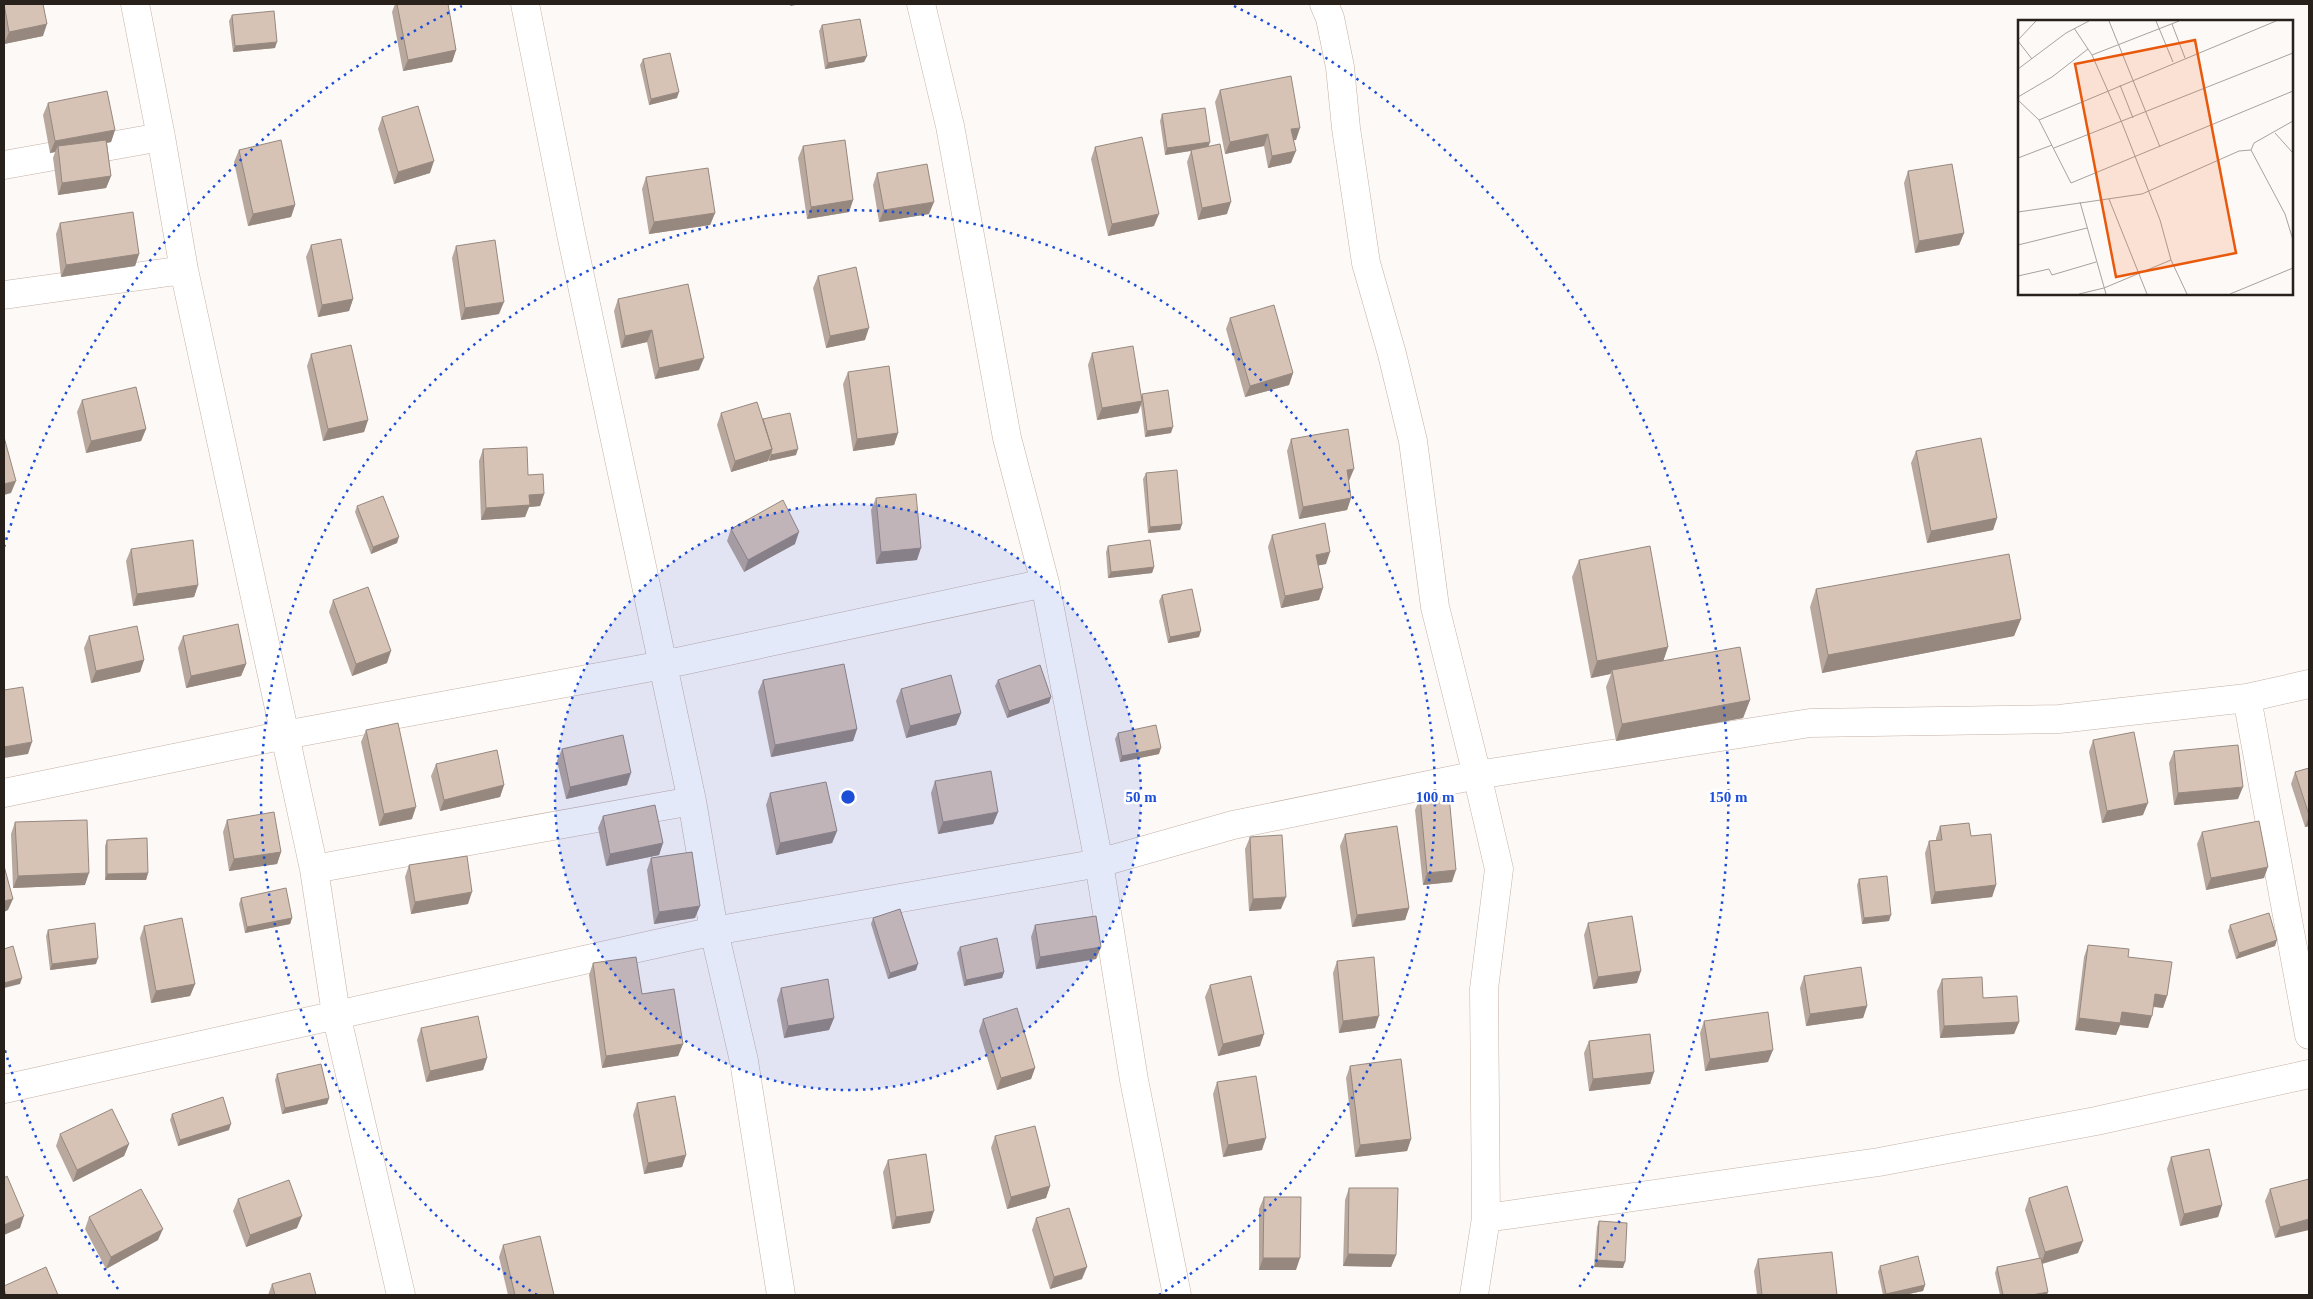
<svg xmlns="http://www.w3.org/2000/svg" width="2313" height="1299" font-family="Georgia,serif">
  <style>
    .lines { fill: none; stroke-linecap: round; stroke-linejoin: round }
    .minor-casing { stroke: #c4b1a5; stroke-width: 29 }
    .minor { stroke: #fff; stroke-width: 28 }
    .wall { fill: #b8a89d }
    .shaded-wall { fill: #96887f }
    .building { fill: #d6c3b6; stroke: #96887f }
    .ring { fill: none; stroke: #1d4ed8; stroke-width: 2.5; stroke-dasharray: 2.5 5 }
    .inset-road { fill: none; stroke: #a7a29f; stroke-width: 1 }
    .view { fill: #e8590c; fill-opacity: 0.15; stroke: #e8590c; stroke-width: 2.5 }
    .inset-edge { fill: none; stroke: #27201b; stroke-width: 2.5 }
    .centre { fill: #1d4ed8; stroke: #fff; stroke-width: 2.5 }
    .ring-label { font-size: 15px; text-anchor: middle; font-weight: bold; fill: #1d4ed8; stroke: #fff; stroke-width: 5; stroke-linejoin: round; paint-order: stroke }
  </style>
  <rect width="100%" height="100%" fill="#fdf9f7"/>
  <g class="lines">
    <g class="minor-casing">
      <path id="minor" d="M135,4L161,137L184,270L314,869L336,1014L401,1295
        M525,4L571,234L692,801L714,931L744,1061L781,1295
        M921,4L950,126L1007,438L1045,583L1099,863L1134,1080L1177,1295
        M1324,4L1330,18L1340,67L1346,128L1366,263L1392,354L1413,441L1435,607L1477,775L1499,869L1484,989L1486,1218L1474,1295
        M4,165L161,137
        M4,295L184,270
        M2247,698L2309,1035
        M4,793L285,735L663,665L1045,583
        M314,869L692,801
        M4,1089L714,931L1099,863L1233,825L1477,775L1810,723L2059,719L2247,698L2309,684
        M1486,1218L1879,1162L2096,1121L2309,1074"/>
    </g>
    <use href="#minor" class="minor"/>
  </g>
  <path class="wall" d="M4,4L43,36L4,44Z
    M395,4H448L456,50L452,62L403,71L392,12Z
    M232,15L275,48L233,52L229,21Z
    M822,25L867,56L864,62L825,69L819,31Z
    M643,59L677,98L649,105L640,65Z
    M1220,90L1296,140H1294L1291,163L1268,168L1264,146L1225,154L1215,102Z
    M48,103L115,130L111,142L107,143L111,176L106,188L58,195L53,158L55,152L50,153L43,115Z
    M1162,114L1208,147L1227,214L1198,220L1187,162L1191,151L1165,155L1160,121Z
    M382,117L430,173L394,184L378,129Z
    M803,146L853,200L849,212L807,219L798,158Z
    M1095,147L1154,226L1108,236L1091,159Z
    M239,150L295,205L291,217L248,226L234,162Z
    M1908,171L1964,233L1959,245L1915,253L1904,183Z
    M877,173L929,214L879,222L873,185Z
    M646,177L715,213L710,225L649,234L642,189Z
    M60,223L139,254L135,266L61,277L56,234Z
    M311,245L353,299L349,311L318,317L306,257Z
    M456,246L499,314L461,320L452,258Z
    M818,276L865,340L826,348L813,288Z
    M618,299L699,370L655,379L647,342L621,348L614,311Z
    M1230,318L1293,373L1289,385L1245,397L1226,329Z
    M1092,353L1141,397L1142,394L1171,433L1145,437L1141,405L1138,413L1097,420L1088,365Z
    M311,354L368,420L364,432L323,441L307,366Z
    M848,372L898,433L894,445L853,451L843,384Z
    M82,400L146,429L141,441L86,453L77,412Z
    M721,413L763,419L796,455L769,461L768,459V461L731,472L717,425Z
    M1291,439L1349,481L1351,498L1347,510L1299,519L1287,451Z
    M483,449L528,475L544,494L540,506L529,507L525,517L481,520L479,461Z
    M1916,451L1997,518L1993,530L1927,543L1911,463Z
    M1146,473L1182,524L1180,530L1148,533L1143,479Z
    M876,498L917,560L876,564L871,510Z
    M357,506L397,543L371,554L355,512Z
    M731,529L795,544L744,572L727,541Z
    M1272,535L1326,564L1318,565L1323,588L1319,600L1281,608L1268,547Z
    M1108,546L1154,567L1152,573L1108,578L1106,552Z
    M131,549L198,585L194,597L133,606L126,561Z
    M1579,560L1668,647L1663,660L1750,700L1743,718L1616,741L1606,687L1611,674L1591,678L1572,577Z
    M1816,589L2021,619L2014,636L1822,673L1810,607Z
    M1162,595L1199,637L1168,643L1159,601Z
    M333,600L387,663L352,676L329,612Z
    M89,636L144,660L140,672L91,683L84,648Z
    M183,636L246,664L241,676L186,688L178,648Z
    M763,680L857,729L853,741L771,757L758,692Z
    M998,680L1051,697L1049,703L1007,718L995,686Z
    M901,689L961,713L956,725L906,738L896,701Z
    M366,730L412,819L379,826L361,742Z
    M1118,733L1159,754L1120,762L1115,739Z
    M2093,740L2143,815L2102,823L2089,752Z
    M562,749L627,785L566,799L557,761Z
    M2174,751L2238,799L2174,805L2169,763Z
    M436,764L504,785L500,797L440,811L431,776Z
    M2309,768V826L2305,827L2291,784L2295,772Z
    M935,781L998,812L993,824L938,834L931,793Z
    M770,793L837,831L832,843L776,855L766,805Z
    M1420,798L1452,882L1423,885L1415,810Z
    M603,816L663,843L659,855L606,866L598,828Z
    M227,820L281,852L277,864L229,871L223,832Z
    M15,822L85,885L13,888L11,834Z
    M1940,826L1971,836L1996,885L1992,897L1931,904L1925,853L1929,841L1936,840V838Z
    M2202,832L2264,878L2206,890L2197,844Z
    M1345,834L1409,908L1405,920L1352,927L1340,846Z
    M1250,837L1281,909L1249,911L1245,849Z
    M107,840L148,873L146,880H105V846Z
    M651,858L695,918L654,924L647,870Z
    M409,865L468,904L411,914L405,877Z
    M1859,879L1889,921L1862,924L1857,885Z
    M241,898L292,918L290,924L245,933L239,904Z
    M873,918L916,970L888,979L871,924Z
    M1588,923L1637,983L1593,989L1584,935Z
    M1035,925L1101,947L1096,959L1036,969L1031,937Z
    M2230,925L2275,946L2236,959L2228,931Z
    M144,926L195,984L190,996L151,1003L140,938Z
    M48,930L96,964L50,970L46,936Z
    M2088,945L2128,957L2167,996L2163,1008L2153,1007L2148,1028L2120,1025L2116,1035L2075,1030L2084,957Z
    M960,947L1004,972L1002,978L964,986L957,953Z
    M1337,961L1375,1028L1339,1033L1333,973Z
    M593,963L642,994L683,1044L678,1056L602,1068L589,975Z
    M1804,976L1867,1006L1863,1018L1806,1026L1800,988Z
    M1942,979L1983,998L2019,1022L2014,1034L1940,1038L1937,991Z
    M1210,985L1260,1046L1218,1056L1205,997Z
    M781,988L834,1018L829,1030L784,1038L777,1000Z
    M983,1019L1035,1068L1031,1079L997,1090L979,1031Z
    M1704,1021L1768,1062L1705,1071L1700,1033Z
    M421,1028L487,1058L483,1070L426,1082L417,1040Z
    M1589,1041L1654,1072L1650,1084L1589,1091L1584,1053Z
    M1350,1066L1411,1139L1407,1151L1355,1157L1346,1078Z
    M277,1074L329,1098L327,1104L282,1114L275,1080Z
    M1217,1082L1262,1150L1223,1157L1213,1094Z
    M637,1103L686,1155L682,1167L644,1174L633,1115Z
    M172,1114L229,1130L178,1146L170,1120Z
    M60,1134L129,1144L124,1156L73,1182L56,1146Z
    M995,1136L1050,1186L1046,1198L1007,1209L991,1148Z
    M2171,1157L2222,1205L2218,1217L2180,1226L2167,1169Z
    M888,1160L930,1223L892,1229L883,1172Z
    M2309,1179L2275,1238L2265,1201L2270,1189Z
    M1349,1188L1396,1255L1391,1267L1343,1266L1345,1200Z
    M1264,1197L1296,1270H1259V1209Z
    M2029,1198L2078,1253L2042,1264L2047,1295H2000L1995,1273L1997,1267L2039,1258L2025,1210Z
    M238,1199L297,1228L246,1247L233,1211Z
    M89,1217L158,1240L106,1269L85,1229Z
    M1036,1218L1082,1279L1050,1289L1032,1230Z
    M1599,1221L1623,1268L1594,1267L1597,1227Z
    M503,1245L554,1295H508L499,1257Z
    M1758,1259L1837,1295H1757L1754,1271Z
    M1880,1266L1925,1285L1923,1291L1904,1295H1883L1878,1272Z
    M272,1284L316,1295H268Z"/>
  <path class="shaded-wall" d="M791,4H801L790,6Z
    M47,24L43,36L4,44L9,32Z
    M277,42L275,48L233,52L235,46Z
    M456,50L452,62L403,71L408,60Z
    M867,56L864,62L825,69L828,63Z
    M679,92L677,98L649,105L651,99Z
    M1300,128L1296,140L1287,141L1291,129Z
    M115,130L111,142L58,152V146L55,152L50,153L55,141Z
    M1268,134L1264,146L1225,154L1230,142Z
    M1210,142L1208,148L1165,155L1167,148Z
    M1296,151L1291,163L1268,168L1272,156Z
    M434,161L430,173L394,184L398,172Z
    M111,176L106,188L58,195L62,183Z
    M853,200L849,212L807,219L811,207Z
    M934,202L929,214L879,222L884,210Z
    M1231,202L1227,214L1198,220L1202,208Z
    M295,205L291,217L248,226L253,214Z
    M715,213L710,225L649,234L654,222Z
    M1159,214L1154,226L1108,236L1112,224Z
    M1964,233L1959,245L1915,253L1919,241Z
    M139,254L135,266L61,277L66,265Z
    M353,299L349,311L318,317L322,305Z
    M504,302L499,314L461,320L465,308Z
    M869,328L865,340L826,348L830,336Z
    M652,330L647,342L621,348L625,336Z
    M704,358L699,370L655,379L659,368Z
    M1293,373L1289,385L1245,397L1250,386Z
    M1142,401L1138,413L1097,420L1102,408Z
    M368,420L364,432L323,441L328,429Z
    M1173,427L1171,433L1145,437L1147,431Z
    M146,429L141,441L86,453L91,441Z
    M898,433L894,445L853,451L857,439Z
    M772,449L768,461L731,472L735,461Z
    M798,449L796,455L769,461L771,455Z
    M1354,469L1349,481L1342,482L1347,470Z
    M16,481L11,493L4,495V484Z
    M544,494L540,506L529,507L525,517L481,520L486,508L529,495Z
    M1351,498L1347,510L1299,519L1303,507Z
    M1997,518L1993,530L1927,543L1931,531Z
    M1182,524L1180,530L1148,533L1150,527Z
    M799,532L795,544L744,572L748,560Z
    M399,537L397,543L371,554L373,547Z
    M921,548L917,560L876,564L881,552Z
    M1330,552L1326,564L1311,567L1316,555Z
    M1154,567L1152,573L1108,578L1111,572Z
    M198,585L194,597L133,606L137,594Z
    M1323,588L1319,600L1281,608L1285,596Z
    M2021,619L2014,636L1822,673L1828,655Z
    M1201,631L1199,637L1168,643L1170,637Z
    M1668,647L1662,665L1612,670L1610,674L1591,678L1597,661Z
    M391,651L387,663L352,676L356,664Z
    M144,660L140,672L91,683L96,671Z
    M246,664L241,676L186,688L191,676Z
    M1051,697L1049,703L1007,718L1009,711Z
    M1750,700L1743,718L1616,741L1622,724Z
    M961,713L956,725L906,738L910,726Z
    M857,729L853,741L771,757L775,745Z
    M32,742L28,754L4,758V747Z
    M1161,748L1159,754L1120,762L1122,756Z
    M631,773L627,785L566,799L570,787Z
    M504,785L500,797L440,811L444,800Z
    M2243,787L2238,799L2174,805L2178,793Z
    M2148,803L2143,815L2102,823L2107,811Z
    M416,807L412,819L379,826L384,814Z
    M998,812L993,824L938,834L943,822Z
    M2309,816V826L2305,827Z
    M837,831L832,843L776,855L780,843Z
    M663,843L659,855L606,866L610,854Z
    M281,852L277,864L229,871L234,859Z
    M2268,867L2264,878L2206,890L2211,878Z
    M1456,870L1452,882L1423,885L1427,873Z
    M89,873L85,885L13,888L18,876Z
    M148,873L146,880H105L107,874Z
    M1996,885L1992,897L1931,904L1935,892Z
    M472,892L468,904L411,914L415,902Z
    M1286,897L1281,909L1249,911L1253,899Z
    M13,899L8,910L4,912V901Z
    M700,906L695,918L654,924L659,912Z
    M1409,908L1405,920L1352,927L1357,915Z
    M1891,915L1889,921L1862,924L1864,918Z
    M292,918L290,924L245,933L247,927Z
    M2277,940L2275,946L2236,959L2239,953Z
    M1101,947L1096,959L1036,969L1040,957Z
    M98,958L96,964L50,970L52,964Z
    M918,964L916,970L888,979L890,973Z
    M1641,971L1637,983L1593,989L1598,977Z
    M1004,972L1002,978L964,986L966,980Z
    M22,978L20,984L4,988V983Z
    M195,984L190,996L151,1003L156,991Z
    M2155,994L2167,996L2163,1008L2151,1006Z
    M1867,1006L1863,1018L1806,1026L1810,1014Z
    M2122,1012L2152,1016L2148,1028L2120,1025L2116,1035L2075,1030L2079,1018Z
    M1379,1016L1375,1028L1339,1033L1343,1021Z
    M834,1018L829,1030L784,1038L788,1026Z
    M2019,1022L2014,1034L1940,1038L1944,1026Z
    M1264,1034L1260,1046L1218,1056L1223,1044Z
    M683,1044L678,1056L602,1068L606,1056Z
    M1773,1050L1768,1062L1705,1071L1710,1059Z
    M487,1058L483,1070L426,1082L430,1071Z
    M1035,1068L1031,1079L997,1090L1001,1078Z
    M1654,1072L1650,1084L1589,1091L1593,1079Z
    M329,1098L327,1104L282,1114L285,1108Z
    M231,1124L229,1130L178,1146L180,1140Z
    M1266,1138L1262,1150L1223,1157L1228,1145Z
    M1411,1139L1407,1151L1355,1157L1360,1145Z
    M129,1144L124,1156L73,1182L77,1170Z
    M686,1155L682,1167L644,1174L648,1163Z
    M1050,1186L1046,1198L1007,1209L1011,1197Z
    M2222,1205L2218,1217L2180,1226L2184,1214Z
    M934,1211L930,1223L892,1229L896,1217Z
    M24,1216L20,1228L4,1235V1225Z
    M302,1216L297,1228L246,1247L250,1235Z
    M2309,1219V1230L2275,1238L2280,1227Z
    M163,1229L158,1240L106,1269L111,1257Z
    M2083,1241L2078,1253L2041,1264L2045,1252Z
    M1348,1254L1396,1255L1391,1267L1343,1266Z
    M1263,1258H1300L1296,1270H1259Z
    M1597,1260L1625,1262L1623,1268L1594,1267Z
    M1087,1267L1082,1279L1050,1289L1054,1277Z
    M1925,1285L1923,1291L1904,1295H1886V1294Z
    M2048,1292L2047,1295H2032Z"/>
  <path class="building" d="M4,4H43L47,24L9,32Z
    M397,4H448L456,50L408,60Z
    M274,11L277,42L235,46L232,15Z
    M860,19L867,56L828,63L822,25Z
    M670,53L679,92L651,99L643,59Z
    M1291,76L1300,128L1291,129L1296,151L1272,156L1268,134L1230,142L1220,90Z
    M107,91L115,130L55,141L48,103Z
    M418,106L434,161L398,172L382,117Z
    M1205,108L1210,142L1167,148L1162,114Z
    M1142,137L1159,214L1112,224L1095,147Z
    M106,140L111,176L62,183L58,146Z
    M281,140L295,205L253,214L239,150Z
    M845,140L853,200L811,207L803,146Z
    M1220,144L1231,202L1202,208L1191,150Z
    M927,164L934,202L884,210L877,173Z
    M1952,164L1964,233L1919,241L1908,171Z
    M708,168L715,213L654,222L646,177Z
    M133,212L139,254L66,265L60,223Z
    M341,239L353,299L322,305L311,245Z
    M495,240L504,302L465,308L456,246Z
    M856,267L869,328L830,336L818,276Z
    M688,284L704,358L659,368L652,330L625,336L618,299Z
    M1274,305L1293,373L1250,386L1230,318Z
    M351,345L368,420L328,429L311,354Z
    M1133,346L1142,401L1102,408L1092,353Z
    M889,366L898,433L857,439L848,372Z
    M136,387L146,429L91,441L82,400Z
    M1168,390L1173,427L1147,431L1142,394Z
    M757,402L772,449L735,461L721,413Z
    M790,413L798,449L771,455V453L772,449L763,419Z
    M1348,429L1354,469L1347,470L1351,498L1303,507L1291,439Z
    M4,437L16,481L4,484Z
    M1981,438L1997,518L1931,531L1916,451Z
    M527,447L528,475L543,474L544,494L529,495L530,505L486,508L483,449Z
    M1177,470L1182,524L1150,527L1146,473Z
    M916,494L921,548L881,552L876,498Z
    M383,496L399,537L373,547L357,506Z
    M783,500L799,532L748,560L731,529Z
    M1325,523L1330,552L1316,555L1323,588L1285,596L1272,535Z
    M193,540L198,585L137,594L131,549Z
    M1150,540L1154,567L1111,572L1108,546Z
    M1650,546L1668,647L1597,661L1579,560Z
    M2009,554L2021,619L1828,655L1816,589Z
    M368,587L391,651L356,664L333,600Z
    M1192,589L1201,631L1170,637L1162,595Z
    M238,624L246,664L191,676L183,636Z
    M137,626L144,660L96,671L89,636Z
    M1740,647L1750,700L1622,724L1612,670Z
    M844,664L857,729L775,745L763,680Z
    M1040,665L1051,697L1009,711L998,680Z
    M951,675L961,713L910,726L901,689Z
    M23,687L32,742L4,747V690Z
    M398,723L416,807L384,814L366,730Z
    M1156,725L1161,748L1122,756L1118,733Z
    M2134,732L2148,803L2107,811L2093,740Z
    M623,735L631,773L570,787L562,749Z
    M2238,745L2243,787L2178,793L2174,751Z
    M497,750L504,785L444,800L436,764Z
    M2309,768V815L2295,772Z
    M991,771L998,812L943,822L935,781Z
    M826,782L837,831L780,843L770,793Z
    M1449,796L1456,870L1427,873L1420,798Z
    M655,805L663,843L610,854L603,816Z
    M274,812L281,852L234,859L227,820Z
    M87,820L89,873L18,876L15,822Z
    M2259,821L2268,867L2211,878L2202,832Z
    M1969,823L1971,836L1991,834L1996,885L1935,892L1929,841L1942,840L1940,826Z
    M1397,826L1409,908L1357,915L1345,834Z
    M1282,835L1286,897L1253,899L1250,837Z
    M147,838L148,873L107,874V840Z
    M692,852L700,906L659,912L651,858Z
    M467,856L472,892L415,902L409,865Z
    M4,866L13,899L4,901Z
    M1887,876L1891,915L1864,918L1859,879Z
    M286,888L292,918L247,927L241,898Z
    M900,909L918,964L890,973L873,918Z
    M2269,913L2277,940L2239,953L2230,925Z
    M1096,916L1101,947L1040,957L1035,925Z
    M1632,916L1641,971L1598,977L1588,923Z
    M182,918L195,984L156,991L144,926Z
    M95,923L98,958L52,964L48,930Z
    M997,938L1004,972L966,980L960,947Z
    M2088,945L2129,949L2128,957L2172,962L2167,996L2155,994L2152,1016L2122,1012L2120,1023L2079,1018Z
    M13,946L22,978L4,983V949Z
    M636,957L642,994L674,989L683,1044L606,1056L593,963Z
    M1374,957L1379,1016L1343,1021L1337,961Z
    M1861,967L1867,1006L1810,1014L1804,976Z
    M1251,976L1264,1034L1223,1044L1210,985Z
    M1982,977L1983,998L2017,996L2019,1022L1944,1026L1942,979Z
    M828,979L834,1018L788,1026L781,988Z
    M1017,1008L1035,1068L1001,1078L983,1019Z
    M1768,1012L1773,1050L1710,1059L1704,1021Z
    M478,1016L487,1058L430,1071L421,1028Z
    M1650,1034L1654,1072L1593,1079L1589,1041Z
    M1401,1059L1411,1139L1360,1145L1350,1066Z
    M321,1064L329,1098L285,1108L277,1074Z
    M1256,1076L1266,1138L1228,1145L1217,1082Z
    M675,1096L686,1155L648,1163L637,1103Z
    M223,1097L231,1124L180,1140L172,1114Z
    M112,1109L129,1144L77,1170L60,1134Z
    M1035,1126L1050,1186L1011,1197L995,1136Z
    M2209,1149L2222,1205L2184,1214L2171,1157Z
    M926,1154L934,1211L896,1217L888,1160Z
    M7,1176L24,1216L4,1225V1178Z
    M2309,1179V1219L2280,1227L2270,1189Z
    M289,1180L302,1216L250,1235L238,1199Z
    M2067,1186L2083,1241L2045,1252L2029,1198Z
    M1349,1188H1398L1396,1255L1348,1254Z
    M141,1189L163,1229L111,1257L89,1217Z
    M1264,1197H1301L1300,1258H1263Z
    M1069,1208L1087,1267L1054,1277L1036,1218Z
    M1599,1221L1627,1223L1625,1262L1597,1260Z
    M540,1236L554,1295H515L503,1245Z
    M1832,1252L1837,1295H1762L1758,1259Z
    M1918,1256L1925,1285L1886,1294L1880,1266Z
    M2041,1258L2048,1292L2032,1295H2003L1997,1267Z
    M46,1267L58,1295H6L4,1289V1286Z
    M310,1273L316,1295H275L272,1284Z"/>
  <circle cx="848" cy="797" r="293" fill="#1d4ed8" fill-opacity=".12"/>
  <g class="ring">
    <circle cx="848" cy="797" r="293"/>
    <path d="M537 1295A587 587 0 1 1 1159 1295"/>
    <path d="M118 1289A880 880 0 0 1 4 1047M4 547A880 880 0 0 1 462 6M1234 6A880 880 0 0 1 1578 1289"/>
  </g>
  <g transform="translate(2018 20)">
    <rect width="275" height="275" fill="#fdf9f7"/>
    <path class="inset-road" d="M91,1L142,127M138,1L155,42M154,4L167,38M56,8L74,35L104,103L142,200L153,240L169,274M0,20L18,1M0,21L14,39M74,35L161,1M0,49L48,13L71,1M102,65L115,98M0,77L34,57L70,29M0,80L21,100L53,163L275,71M21,100L258,1M257,113L275,133M36,128L275,33M233,130L267,194L275,220M0,138L34,125M91,179L129,274M62,182L88,274M0,192L124,174L221,131L233,130L236,123L275,101M0,225L69,208M0,256L31,249L34,255L78,242M61,274L86,268L153,240M212,274L275,248"/>
    <path class="view" d="M177,20L218,233L98,257L57,44Z"/>
    <rect width="275" height="275" class="inset-edge"/>
  </g>
  <circle cx="848" cy="797" r="8" class="centre"/>
  <g class="ring-label">
    <text x="1141" y="802">50 m</text>
    <text x="1435" y="802">100 m</text>
    <text x="1728" y="802">150 m</text>
  </g>
  <rect width="2313" height="1299" fill="none" stroke="#27201b" stroke-width="10"/>
</svg>
